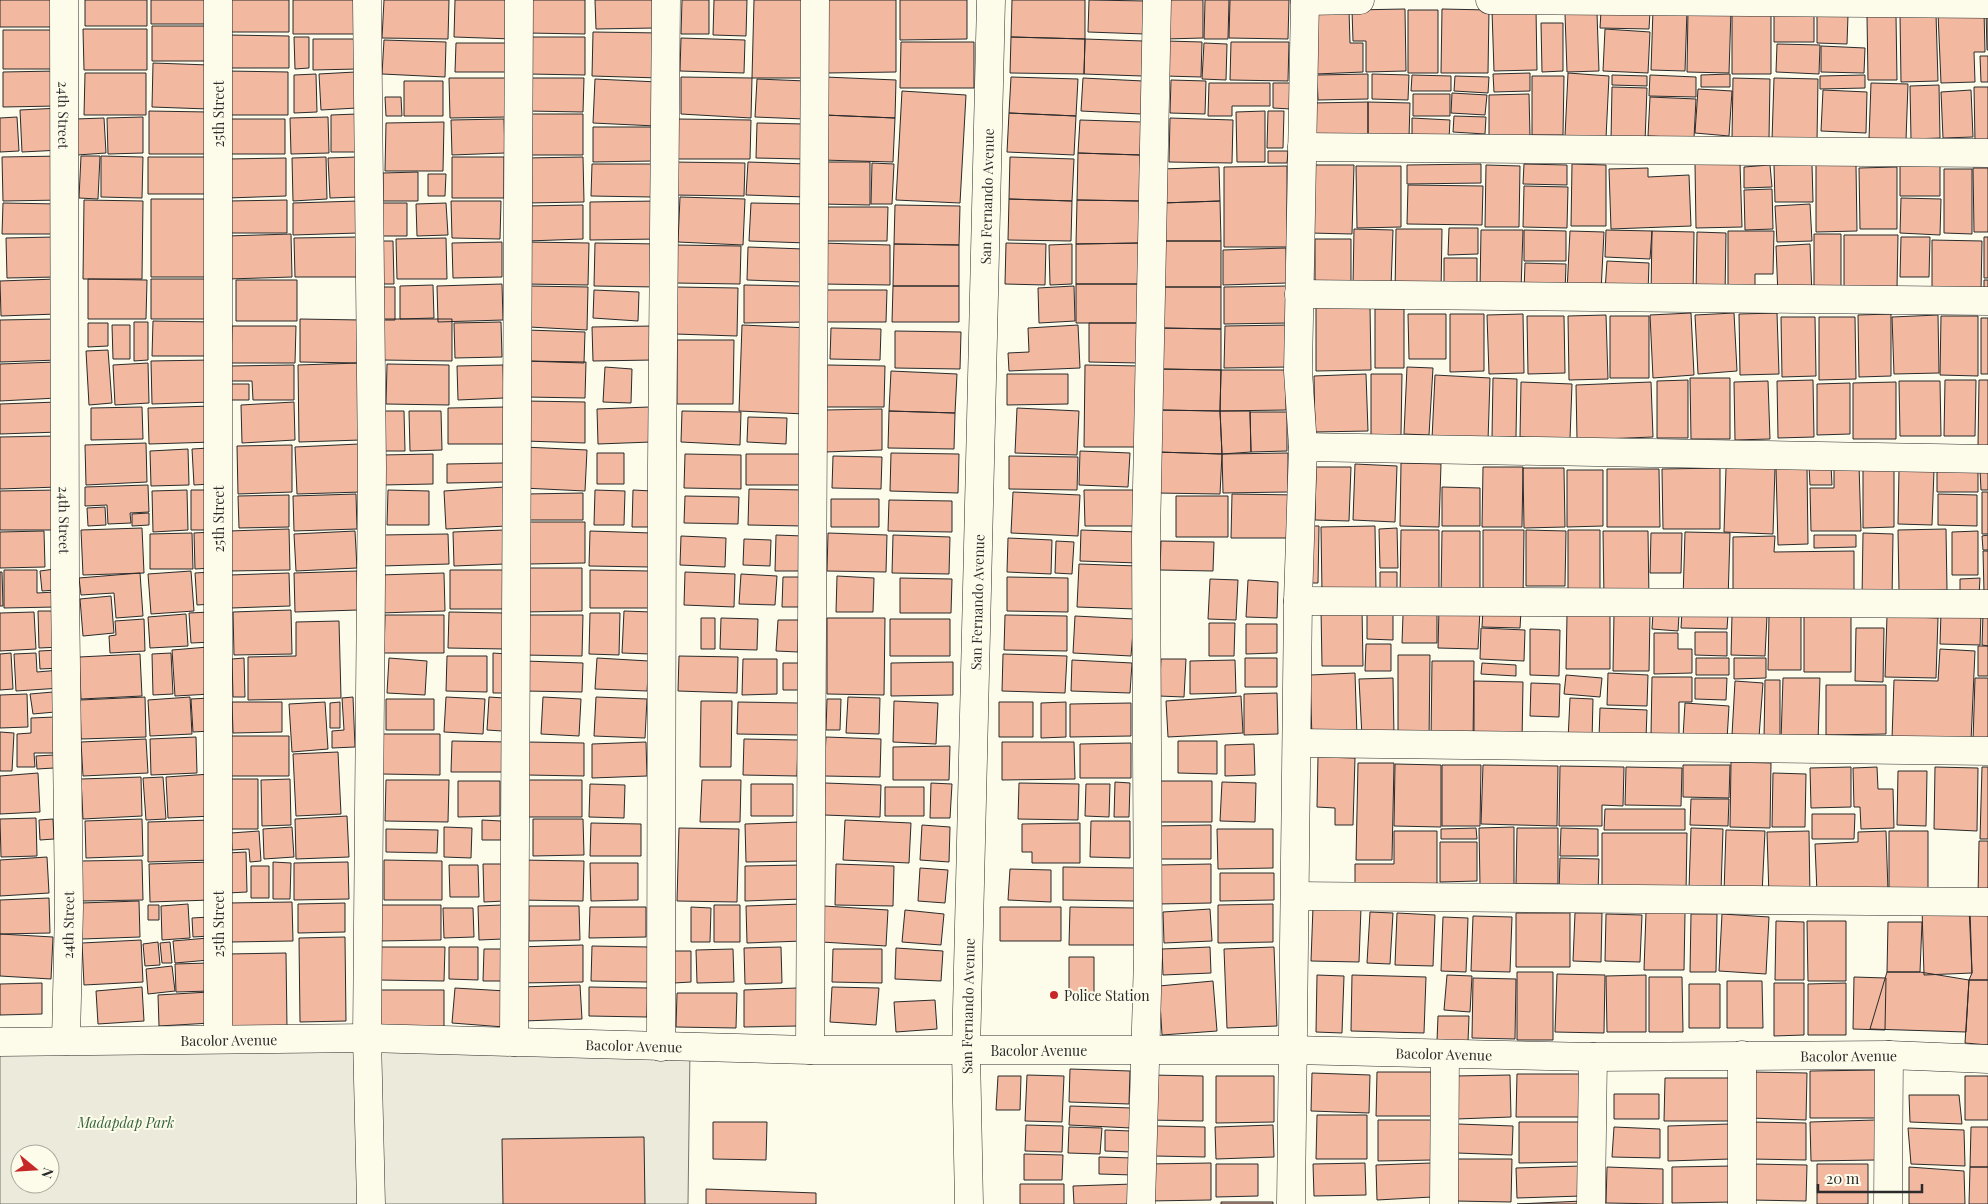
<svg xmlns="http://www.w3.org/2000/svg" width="1988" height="1204" font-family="'Playfair Display',serif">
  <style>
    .green { fill: #ecebdb; stroke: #74746e; fill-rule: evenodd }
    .building { fill: #f2b8a0; stroke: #2b2b2b }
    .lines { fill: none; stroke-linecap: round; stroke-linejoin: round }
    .minor-casing { stroke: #2b2b2b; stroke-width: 29 }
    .major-casing { stroke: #2b2b2b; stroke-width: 29 }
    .minor { stroke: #fdfbea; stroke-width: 28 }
    .major { stroke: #fdfbea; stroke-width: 28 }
    .poi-dot { fill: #c62828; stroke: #fdfbea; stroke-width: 2 }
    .labels { text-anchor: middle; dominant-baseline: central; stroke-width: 4; stroke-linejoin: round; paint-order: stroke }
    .street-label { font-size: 14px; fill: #2b2b2b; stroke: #fdfbea }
    .poi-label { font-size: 14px; fill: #2b2b2b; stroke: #fdfbea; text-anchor: start }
    .park-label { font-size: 14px; font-style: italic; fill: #34623c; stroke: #fdfbea }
  </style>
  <rect width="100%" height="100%" fill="#fdfbea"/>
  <path class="green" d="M0,1038L690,1048L688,1204H0ZM20,1154H50V1184H20Z"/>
  <path class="building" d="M0,0H57V27H0Z
    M85,0H147V26H85Z
    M151,0H209L210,24H151Z
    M225,0H289V32H225Z
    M293,0H362L361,34H293Z
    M384,0H449L448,39L382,38Z
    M455,0H513L512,39L454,37Z
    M528,0H585V34L528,33Z
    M595,0H654L655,28L596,29Z
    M682,0H709V34H681Z
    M714,0H747L746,36L713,35Z
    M754,0H812L809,78H752Z
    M826,0H896V72L826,73Z
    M900,0H967V39L900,40Z
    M1012,0H1085V39L1011,37Z
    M1089,0L1147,1L1145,34L1088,32Z
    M1165,0H1203V38L1165,39Z
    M1205,0H1229L1228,39H1204Z
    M1230,0H1289L1288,39L1229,38Z
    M1405,9L1406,71L1366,72V41H1353L1352,10Z
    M1442,9L1489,10L1488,73H1441Z
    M1536,9L1537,70L1494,71L1492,11Z
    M1653,9L1687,10L1685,71L1651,70Z
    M1349,10L1350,43H1363V72L1316,74L1314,12Z
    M1408,10H1438V73H1408Z
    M1688,10H1731L1729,73L1687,72Z
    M1814,10V42H1774V11Z
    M1601,11L1650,12L1649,29L1600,28Z
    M1732,11H1771V74H1732Z
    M1984,11L1985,52H1974L1975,82L1941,83L1938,13Z
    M1986,11H1988V50H1987Z
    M1597,13L1599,71L1567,72L1565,14Z
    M1936,14L1938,81L1901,82L1900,15Z
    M1817,15H1848L1847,44L1817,43Z
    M1867,16H1896L1897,80H1868Z
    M1541,23H1563V71L1542,72Z
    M152,26H209V61H152Z
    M83,29H147V70H84Z
    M1605,29L1650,32L1648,73L1603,71Z
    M3,30H57V69H3Z
    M593,32L661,33L660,78L592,76Z
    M227,35L289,36V68H226Z
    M294,37H309V68L295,69Z
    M530,37H585V75L529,74Z
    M1011,37L1085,39L1084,74L1010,73Z
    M681,38L745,40L744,73L680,71Z
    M313,39H358V69L313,70Z
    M1085,39L1143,41L1142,76L1084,74Z
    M384,40L446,42L445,77L382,74Z
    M1166,41L1202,42L1201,77L1165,76Z
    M901,42H974V88H900Z
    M1231,42H1289L1288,81L1230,80Z
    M456,43H510L509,72H455Z
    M1204,43L1227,44L1226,80L1202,79Z
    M1777,44L1820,45L1819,74L1776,72Z
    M1821,46L1865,48L1864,73L1821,72Z
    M1980,56H1988V82H1981Z
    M153,63L209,65L208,109L152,107Z
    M57,71V106L3,107V72Z
    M227,71L288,72V115H226Z
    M355,72L357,108L321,110L319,74Z
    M85,73H146V115H84Z
    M1530,73V91L1494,92L1493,74Z
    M1568,73L1609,76L1606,138L1565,136Z
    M316,74L317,112L294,113V75Z
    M1368,74V99L1318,100L1317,75Z
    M1372,74L1409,75L1408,100L1372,99Z
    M1730,74V87H1701V75Z
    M1412,75L1451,76V91H1411Z
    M1612,75L1647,76V86L1612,85Z
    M1650,75L1696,77V97L1649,96Z
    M1865,75V88L1820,89V76Z
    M1455,76L1489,77L1488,93L1454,91Z
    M1532,76H1564L1563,135H1532Z
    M681,77L752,78L751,118L681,114Z
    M825,77L896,80L895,118L824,115Z
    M1011,77L1078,79L1076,116L1009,113Z
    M449,78H506L507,117L450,118Z
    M528,78H584L583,112L528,111Z
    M1083,78L1143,81L1141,114L1081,111Z
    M1733,78L1770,79L1769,139L1732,138Z
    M1774,78L1818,79L1817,141L1772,140Z
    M595,79L658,82L656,126L593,123Z
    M757,79L806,81L804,119L755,117Z
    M1171,80L1206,81L1205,114L1170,113Z
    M404,81H443V116H404Z
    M1209,83H1270V106H1232V116H1208Z
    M1273,83H1291V109L1273,108Z
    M1871,83L1908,84L1906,140L1869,139Z
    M1939,85L1940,138L1911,139L1910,86Z
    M1612,87L1647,88L1645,142L1611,140Z
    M1974,87H1988V140L1975,141Z
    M1698,89L1732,91L1729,136L1695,133Z
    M1823,90L1867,92L1866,133L1821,131Z
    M1971,90L1973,137L1943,138L1941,92Z
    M902,91L966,95L960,203L896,200Z
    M1452,93L1487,95L1485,115L1451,113Z
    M1413,94H1450V116H1413Z
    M1529,94L1530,137H1489V95Z
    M385,97H401L402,116H386Z
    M1650,97L1696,99L1694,138L1648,136Z
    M1368,102L1410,103L1409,138H1368Z
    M1368,102V138L1313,139L1312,103Z
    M60,108L61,150L22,152L20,110Z
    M149,111L208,112V154H149Z
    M1265,111V162H1237L1236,112Z
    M1268,111H1284L1283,148H1267Z
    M1009,113L1076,116L1074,155L1007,152Z
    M357,114L358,152H331V115Z
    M527,114H583V155H527Z
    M824,115L895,118L893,162L822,160Z
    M1454,116L1486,117L1485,134L1453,132Z
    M17,117L19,151L0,152V118Z
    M143,117V153L108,154L107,118Z
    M328,117L329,153L291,154L290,118Z
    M104,118L106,153L77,155L76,119Z
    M1170,118L1233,120L1232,163L1169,162Z
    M1412,118L1450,120L1449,139L1412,138Z
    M228,119H285V154H228Z
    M504,119L505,153L452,155L451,120Z
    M677,119L751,120L750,159H677Z
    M1080,120L1142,122L1140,155L1078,153Z
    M444,122L443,171H385L386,123Z
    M757,123L804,124L803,159L756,158Z
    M593,127H653V161L593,162Z
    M1268,151H1288L1287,163H1268Z
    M1078,153L1140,155V201L1077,200Z
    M63,156V200L3,201L2,157Z
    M81,156H100L98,199L79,198Z
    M101,156L143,157L142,198L101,197Z
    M148,157H208L209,194H148Z
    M326,157L327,199L293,201L292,158Z
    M357,157L358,197L330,198L328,158Z
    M452,157H504V198H452Z
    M583,157L584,202L527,203L526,158Z
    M1010,157L1074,159L1072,201L1009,199Z
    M286,158V196L228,198V159Z
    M672,162L745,163L744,196L672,195Z
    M748,162L807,164L806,197L746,195Z
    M821,162H870V205L821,204Z
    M872,163L894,164L892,204H871Z
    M1740,163L1742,227L1696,228L1695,164Z
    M592,164H653L652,197L591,196Z
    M1481,164V183L1407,184V165Z
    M1524,164L1567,165V185L1523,184Z
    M1572,164L1606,165V226H1571Z
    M1812,164L1813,202H1775L1774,165Z
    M1311,165H1354L1352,234L1310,233Z
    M1486,165L1520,166L1519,227H1485Z
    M1770,165L1772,187L1744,188V167Z
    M1816,165H1856L1857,231L1816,232Z
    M1287,166V247H1224V167Z
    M1356,166H1401V227L1357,228Z
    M1900,166H1940V196H1900Z
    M1219,167L1220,201L1162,203V169Z
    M1897,167V229H1860L1859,168Z
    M1648,168V177L1689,175L1691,226L1611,229L1609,169Z
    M1973,168H1988V232H1974Z
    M1944,169H1972V234L1944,233Z
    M418,172V201H383V173Z
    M428,174H446L445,196H428Z
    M1408,185L1483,186L1482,225L1407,224Z
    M1524,186L1568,187L1567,228L1523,227Z
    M1772,189L1773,229L1745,230L1744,190Z
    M680,197L745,199L743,245L678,242Z
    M1901,198L1941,199L1940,235L1900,233Z
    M151,199H209V277H151Z
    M1009,199L1072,201L1071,241L1008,240Z
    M84,200L143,201L142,279H83Z
    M287,200V233H229V201Z
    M1077,200L1140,201V243L1076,244Z
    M358,201V233L293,235V203Z
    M451,201H501L500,239L452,238Z
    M657,201V239L590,240V202Z
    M1220,201L1221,241H1162V203Z
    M3,203L59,204V234H2Z
    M381,203H407V236H381Z
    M446,203L448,235L417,236L416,204Z
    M751,203L809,204L807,243L749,241Z
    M1810,204L1812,241L1777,242L1775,206Z
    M583,205V239L528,241L527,206Z
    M895,205L960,206L959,245L894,244Z
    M821,207H888L887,241H821Z
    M1449,228H1478V254L1448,255Z
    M1354,229L1393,230L1391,287L1353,286Z
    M1396,229H1442L1441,295H1395Z
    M1481,230H1523L1521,290L1480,289Z
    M1524,230L1566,231V261H1524Z
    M1606,230L1652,231L1650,259L1605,257Z
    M1570,231L1604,232L1601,292L1567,291Z
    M1652,231L1694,232L1693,296L1651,295Z
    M1728,231H1774L1773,274H1755V291H1728Z
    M1697,232L1726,233L1725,296L1696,295Z
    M291,234L292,277L228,279L227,236Z
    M1814,234H1841V288H1814Z
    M1844,235H1898L1897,288H1844Z
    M55,237L56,277L7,278L6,238Z
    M358,237V277H295L294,238Z
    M1901,237H1930L1929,277H1900Z
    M1984,237H1988V278H1984Z
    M446,238L447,279H397L396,239Z
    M1315,239H1351V287H1315Z
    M1932,240L1982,241L1981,292H1932Z
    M377,241H393L394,284H378Z
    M1162,241H1221V287H1162Z
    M502,242V277L453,278L452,243Z
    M527,242L589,243L588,285L526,284Z
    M595,243L658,244L656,287L594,286Z
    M822,243L890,245V285L822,284Z
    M1006,243L1046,244L1045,285L1005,284Z
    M1140,243L1142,284H1076V244Z
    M894,244L959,245V286H893Z
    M1072,244V284L1050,285L1049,245Z
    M1810,244L1812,295L1778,296L1776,246Z
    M676,245L741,246L740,284L675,283Z
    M748,247L804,249L803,282L747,280Z
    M1286,248L1287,283L1223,285V250Z
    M1444,258H1477V293H1444Z
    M1607,261L1649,263L1648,293L1605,291Z
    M1525,263L1566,264L1565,293L1524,292Z
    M56,279L57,314L1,316L0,281Z
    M88,279L147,280L146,319H88Z
    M151,279H213V319H151Z
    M236,280H297V321H236Z
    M1984,280H1988V297H1984Z
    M502,284L503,320L438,322L437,286Z
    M1076,284H1142L1141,323H1076Z
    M433,285L434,318L400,319V286Z
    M744,285L804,286V322L744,323Z
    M529,286L588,287L587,330L529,327Z
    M893,286H959V322H892Z
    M1074,286L1075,321L1039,323L1038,288Z
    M1287,286L1288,323L1224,324V287Z
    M378,287H395V320H378Z
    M676,287L738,288L737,336L675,334Z
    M1162,287H1221V329L1160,328Z
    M594,290L639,292L638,321L593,318Z
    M823,290H887L886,322H823Z
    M1316,306H1370L1371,370L1316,371Z
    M1375,309H1404V368H1375Z
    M1691,313L1694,375L1653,378L1650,315Z
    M1734,313L1737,371L1698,374L1695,315Z
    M1777,313L1779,374L1740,375L1739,314Z
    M1408,314H1446V359H1409Z
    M1450,314H1484V371L1450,372Z
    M1523,314L1524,373L1489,374L1487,315Z
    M1891,314V376L1859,377L1858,315Z
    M1606,315L1608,379L1569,380L1568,316Z
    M1938,315L1939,373L1894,374L1892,317Z
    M1527,316H1564L1565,373L1528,374Z
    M1610,316H1649V378H1610Z
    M1941,316H1978V376L1940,375Z
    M1781,317H1815L1816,376L1782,377Z
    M1819,317H1855L1856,379L1819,380Z
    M1981,318H1988V374H1981Z
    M57,319L58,360L0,362V320Z
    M300,319L361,320L360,363L300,362Z
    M383,319H452V361L382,360Z
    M153,321L212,322V356H152Z
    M134,322H148V360L134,361Z
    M501,322L502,357L455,358L454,323Z
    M88,323H108V346L88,347Z
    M1089,323H1141L1140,363L1089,362Z
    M112,325H130V359H113Z
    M742,325L809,328L805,414L739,411Z
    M1078,325L1080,368L1009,371L1008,353L1029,352L1028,328Z
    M1290,325V367L1224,368L1225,326Z
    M232,326H296L295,363H231Z
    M653,326V360L593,361L592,327Z
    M831,328L881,329L880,360L830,359Z
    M1160,328L1221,329V370L1160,369Z
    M527,330L585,332L584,363L526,361Z
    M895,331L961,332L960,369L895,368Z
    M677,340H734L733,404H677Z
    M108,350L112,403L89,405L86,351Z
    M211,360V402L152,404L151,361Z
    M527,361L586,362L585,398L526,397Z
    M56,362L57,398L0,401V364Z
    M148,363L149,403L115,405L113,365Z
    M359,363L361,440L299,442L298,365Z
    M387,364L449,365V405L386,404Z
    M294,365V400H253L252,381H231V366Z
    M503,365L504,398L458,400L457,366Z
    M827,365L885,366L884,407H826Z
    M1085,365L1141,366L1139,447H1084Z
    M605,367L632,369L631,403L603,402Z
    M1407,367L1433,368L1429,435L1404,434Z
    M1160,369L1221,370L1220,411L1159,410Z
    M1221,370H1286V410L1220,411Z
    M891,371L957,374L955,413L889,411Z
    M1007,374H1068V404L1007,405Z
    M1366,374L1368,431L1315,432L1314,376Z
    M1371,374H1402L1401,435H1371Z
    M1435,375L1490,378L1488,441L1432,439Z
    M1493,378L1517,379L1516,437H1492Z
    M1690,378H1730V439H1691Z
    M1688,380V438H1657V381Z
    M1813,380L1814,437L1778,438L1777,381Z
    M1945,380H1976L1975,436H1944Z
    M1979,380H1988V446H1978Z
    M1768,381L1770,439L1735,440L1734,382Z
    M1899,381H1940L1941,436H1900Z
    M1521,382L1572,384L1570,439L1520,437Z
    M1651,382L1653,437L1577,440L1576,385Z
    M1896,382V439H1853V383Z
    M1850,383V434L1817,435V384Z
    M231,384H249V400H231Z
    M526,401L585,402V443L525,441Z
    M58,402L59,432L0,434V404Z
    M294,402L295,440L242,443L241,405Z
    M212,406L213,442L149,444L148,408Z
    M142,407L143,439L91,440V408Z
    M507,407V444H448V408Z
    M649,407L651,442L598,444L597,409Z
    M1017,408L1079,411L1077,455L1015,453Z
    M882,409V450L825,452V410Z
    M1159,410L1220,411L1222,454L1157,452Z
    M385,411H404L405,451H385Z
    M409,411H441L442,450L410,451Z
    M682,411L741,412L740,445L681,442Z
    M889,411L955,413L954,449L888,448Z
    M1220,411H1250L1251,452L1222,454Z
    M1250,412H1287V451L1251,452Z
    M748,417L787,418L786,444L747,442Z
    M57,436L58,487L0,489V437Z
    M146,443L147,482L86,485L85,445Z
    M359,444L361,492L297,494L295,447Z
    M292,445V492L238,494L237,446Z
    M524,447L587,450L585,491L523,488Z
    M209,448L211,484L194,485L192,449Z
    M188,449L189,485L151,486L150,451Z
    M1080,451L1130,453L1128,487L1079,485Z
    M1157,452L1222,454L1220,494L1157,493Z
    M597,453H624V484H597Z
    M891,453L959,454L958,493L890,491Z
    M1288,453V492L1223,493L1222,454Z
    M433,454V484L382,485V455Z
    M685,454L741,455V489L684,488Z
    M746,454H800V485H746Z
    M833,456L882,457L881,489L832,488Z
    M1009,456L1078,457L1077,490L1009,489Z
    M505,463V482L447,483V464Z
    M1401,463L1441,464L1439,527L1400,526Z
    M1355,464L1397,466L1395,522L1353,520Z
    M1831,465L1832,485H1810L1809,466Z
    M1834,465H1859L1861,531H1811L1810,488H1834Z
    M1316,467H1351L1349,521L1315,520Z
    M1483,467H1523L1522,527H1482Z
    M1807,467L1808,544L1778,545L1776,468Z
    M1523,468H1564L1565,527L1524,528Z
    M1720,468V529H1663L1662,469Z
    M1726,468H1775L1773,534L1724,532Z
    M1607,469H1659L1660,527H1607Z
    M1863,469H1894V527L1863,528Z
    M1899,469L1934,470L1932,525L1898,524Z
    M1978,469V492H1937V470Z
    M1988,469V490H1981L1980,470Z
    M1567,470H1603V526L1567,527Z
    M148,485L149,512L130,513L131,523L108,524L107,505L85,506V487Z
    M505,487L507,526L446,529L444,491Z
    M1442,487L1480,488V526H1442Z
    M749,489L804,490L803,526L748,525Z
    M57,490L58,530H0V491Z
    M187,490L188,530L153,532L152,491Z
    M191,490H212V530H191Z
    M388,490L429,491V525H387Z
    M595,490L625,491L624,525H594Z
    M633,490L652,491L651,527H632Z
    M1084,490H1136L1137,526H1085Z
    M1013,492L1080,495L1078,536L1011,533Z
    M1982,492H1988V534H1982Z
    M583,493V520H527L526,494Z
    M356,494L357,529L294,531L293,496Z
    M1232,494L1297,495V538H1231Z
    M1938,494L1977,495V526L1938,525Z
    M289,495V527L239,528L238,496Z
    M685,496L739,497L738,524L684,523Z
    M1176,496H1228V537H1176Z
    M831,499H879V527H831Z
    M889,500L952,501V532L888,531Z
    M105,507L106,525L88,526L87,508Z
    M149,513V525L132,526V514Z
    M530,522H585V563L529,564Z
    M1312,526H1319L1318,583H1311Z
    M1375,526L1376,592L1322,593L1321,527Z
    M142,528L144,573L83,575L81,530Z
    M1397,528L1398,568H1380L1379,529Z
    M289,529L290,570L230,571L229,531Z
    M1946,529L1947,590L1899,591L1898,530Z
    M504,530L505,564L454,566L453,532Z
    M1081,530L1139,532L1138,563L1080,561Z
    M1401,530H1439V597H1400Z
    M1483,530H1524L1523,600H1483Z
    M1526,530L1566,531L1565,586H1526Z
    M1568,530H1600V600H1568Z
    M44,531L45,567L0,568V532Z
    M355,531L357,568L296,571L294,534Z
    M590,531L651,533L650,567L589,566Z
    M1442,531H1480V597H1441Z
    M1603,531H1648L1649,600H1604Z
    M1978,531V575H1952V532Z
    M212,532L213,568L195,569L194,533Z
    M1685,532L1730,533L1728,601L1683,599Z
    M192,533L193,569H150V534Z
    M828,533L887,535L886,572L827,571Z
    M1651,533H1682L1681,573H1650Z
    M1863,533L1893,534L1892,599L1862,598Z
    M448,534L449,564L382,566L381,535Z
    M776,535L803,536L802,571H775Z
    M893,535L950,537L949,574L892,573Z
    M1814,535H1856V547L1814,548Z
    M1988,535V550H1983L1982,536Z
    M681,536L726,538L725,567L680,565Z
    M1775,536L1774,552L1854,551V592H1733V537Z
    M1008,538L1052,540L1051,574L1007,572Z
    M744,539L771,540L770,566L743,565Z
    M1056,541L1074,542L1072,574L1055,573Z
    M1161,541L1214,542L1213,571L1160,570Z
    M1983,551H1988V592H1984Z
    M1079,564L1138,566L1136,609L1077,607Z
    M523,568H582V611L523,612Z
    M55,569L56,590L42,591L40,571Z
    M4,570H37V593L55,592L56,607L4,608Z
    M450,570H505V609H450Z
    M590,570L650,571L649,608H590Z
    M191,571L194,611L151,614L148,574Z
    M357,571L358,610L295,612L294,573Z
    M0,572H2L3,606H0Z
    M211,572L213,604L197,605L195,573Z
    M685,572L735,574L734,607L684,605Z
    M1380,572H1397V596H1380Z
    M140,573L143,616L116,618L114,593L81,595L79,578Z
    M289,573L290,606L231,608L230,575Z
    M444,573L445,611L380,613L379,575Z
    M741,574L777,576L775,605L739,604Z
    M837,576L874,578L873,612H836Z
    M783,577H806L804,607H782Z
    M1007,577L1068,578V612L1007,611Z
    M900,578L952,579L951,613H900Z
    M1980,578L1979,596H1960V579Z
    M1210,579L1238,580L1236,620L1208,619Z
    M1248,580L1278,582L1277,618L1246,617Z
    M111,596L114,633L83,636L80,599Z
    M1362,608L1363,666H1322L1321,609Z
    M1439,609L1480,610L1478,649L1438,648Z
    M1483,609L1521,611L1520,628L1482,627Z
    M291,610L292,654L234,655L233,612Z
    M38,611H59L61,647L39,648Z
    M624,611L651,612L650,654L622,653Z
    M34,612L36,649L0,651V613Z
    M211,612L213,642L191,643L189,613Z
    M449,612L505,613V649L448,648Z
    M1367,612H1393V640L1367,639Z
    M1682,612L1728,614L1727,629L1681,628Z
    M1941,612L1981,613L1980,645L1940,644Z
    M590,613H620L619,655L589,654Z
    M1614,613L1650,614L1649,671H1613Z
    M1653,613L1679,615L1678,631L1652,629Z
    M186,614L188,646L150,648L148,617Z
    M1983,614H1988V646L1982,645Z
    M385,615H444V653H384Z
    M524,615H583L582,656L523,655Z
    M1005,615L1067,616V651L1004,650Z
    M1403,615H1437V643H1402Z
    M1567,615H1610V669H1566Z
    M1732,615L1767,616L1765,656L1731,655Z
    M1769,615H1801V670H1768Z
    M1075,616L1134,619L1131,656L1073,653Z
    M1804,616H1851V672H1804Z
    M1887,616L1938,618L1936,678L1885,677Z
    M701,618H715V649H701Z
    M721,618L758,619L757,650L720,649Z
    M827,618H885L884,695L827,694Z
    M144,619L145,651L110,653L109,636L116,635L115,621Z
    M890,619H950V656H890Z
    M778,620H799L798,652L776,651Z
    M339,621L341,698L248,700V657L296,656V622Z
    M1209,623H1235L1234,656H1209Z
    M1246,624H1277V653L1246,654Z
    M1481,628L1525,630L1524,661L1480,659Z
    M1856,628H1884L1883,682L1855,681Z
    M1530,629L1560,630L1559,676L1530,675Z
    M1695,632H1727V656L1695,655Z
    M1654,633H1678V649H1692V673L1654,674Z
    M1366,644H1391V671H1365Z
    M1978,646H1988V676H1978Z
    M208,647L211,694L175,696L172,650Z
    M1940,649L1975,651L1971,741L1892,739L1894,680L1938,681Z
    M59,650L60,668L40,669L39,651Z
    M11,653L13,689L0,690V654Z
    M36,653L37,672L60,670L61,688L16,691L14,654Z
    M171,653L173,694L153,695L152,654Z
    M493,653L507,654V693H493Z
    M140,654L142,696L81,699L79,657Z
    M1003,654L1067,656L1065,693L1002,691Z
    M1398,655H1430L1429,741H1398Z
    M447,656H487V692L446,691Z
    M679,656L738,657L737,693L678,691Z
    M244,658L245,697H233L232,659Z
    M389,658L427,661L425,695L387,693Z
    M597,658L649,661L647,691L595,689Z
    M1245,658H1277V687H1245Z
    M1696,658H1729V675H1696Z
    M1734,658H1766V678L1734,679Z
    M743,659H777V694L742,695Z
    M1161,659H1186L1184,697L1159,696Z
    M1072,660L1132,663L1130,693L1071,691Z
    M1235,660L1236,693L1190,694V661Z
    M525,661L583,663L582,692L524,691Z
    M1432,661H1474L1473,741L1431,740Z
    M953,662V695L891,696V663Z
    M783,663H801V690H783Z
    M1482,663L1516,665V676L1481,674Z
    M1355,673L1357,737L1312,739L1310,675Z
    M1608,673L1648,675L1647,706L1607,705Z
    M1566,675L1602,678L1600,697L1564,694Z
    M1652,677H1692V702H1679V736L1651,735Z
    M1393,678L1394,736L1362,737L1359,679Z
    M1695,678H1727L1726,700L1695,699Z
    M1783,678H1820L1818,741L1781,740Z
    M1975,678H1988V742L1973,741Z
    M1765,680H1780V739H1764Z
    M1474,681L1523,682L1522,742L1474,741Z
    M1735,681L1763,683L1759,737L1732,735Z
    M1531,683L1560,684L1559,717L1530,716Z
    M1826,685H1886V734L1826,735Z
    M53,692L55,712L33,714L30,694Z
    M1277,693L1278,734L1244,735V694Z
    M27,694L28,727L0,728V695Z
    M1241,696L1243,733L1168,737L1166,701Z
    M145,697L146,737L81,739L80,700Z
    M190,697L192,734L150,736L148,700Z
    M353,697L355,747L332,748V731L344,730L342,698Z
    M446,697L485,699L483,734L444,732Z
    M489,697L504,698L502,731L487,730Z
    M543,697L581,699L579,736L541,734Z
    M596,697L647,699L645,738L594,736Z
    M848,697L880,698L879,734L846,733Z
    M210,698L211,731L193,732L191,699Z
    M1570,698L1593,699L1592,741L1568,740Z
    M386,699H434V730H386Z
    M827,699H841L840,730H826Z
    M701,701H732L731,767H700Z
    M894,701L938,703L936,744L893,742Z
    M232,702H282V732L233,733Z
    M325,702L328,749L292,752L289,704Z
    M340,702V728H330V703Z
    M738,702L798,703V735L737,734Z
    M999,702H1033V737H999Z
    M1066,702V737L1041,738V703Z
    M1131,703V736L1070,737V704Z
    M1685,703L1729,706L1727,740L1683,737Z
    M1600,708L1647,710L1646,739L1599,738Z
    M55,717L56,753H34L35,767H17V734L31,733V718Z
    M0,732L14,733L12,771H0Z
    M383,734H440V775L382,774Z
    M230,736H289V776H230Z
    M196,737L197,773L151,775L150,739Z
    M826,737L881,739L880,777L824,776Z
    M146,739L148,773L83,776L81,742Z
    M744,739L798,740L797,776L743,775Z
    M452,741L509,742L508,772H451Z
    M1178,741H1217V774L1178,773Z
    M527,742L584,743V776L527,775Z
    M646,742L647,776L592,778V744Z
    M1002,742H1074L1075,779L1002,780Z
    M1131,743V778H1080V744Z
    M1254,744L1255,775L1225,776V745Z
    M950,746L949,780H893V747Z
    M338,752L341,814L296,816L293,754Z
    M54,755V768L37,769L36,756Z
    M1318,757L1355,758L1353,825H1335V808L1317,807Z
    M1731,762L1771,763L1770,828L1730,827Z
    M1358,763H1394L1392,860H1356Z
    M1395,764L1441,765V827L1394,826Z
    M1442,765H1481L1480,826H1442Z
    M1483,765L1558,766L1557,826L1481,824Z
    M1683,765H1730L1729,798L1683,797Z
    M1560,766L1624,767L1623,806L1602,805V826H1559Z
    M1626,767L1682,768L1681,806L1625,805Z
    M1851,767V807L1811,808L1810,768Z
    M1877,767L1878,789H1893L1894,828L1861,829L1860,807H1854L1853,768Z
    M1935,767L1978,768L1977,831L1934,829Z
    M1982,767H1988V839H1980Z
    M1898,771H1927L1926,826L1897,825Z
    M38,773L40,812L0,814V776Z
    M1773,773L1806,774L1805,827H1772Z
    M211,774L213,816L168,818L166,777Z
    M141,777L142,816L83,819L81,779Z
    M163,777L166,819L146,820L143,778Z
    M230,779H258V829H231Z
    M290,779L291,825L262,826L261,780Z
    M386,780H449L448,822L385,821Z
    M528,780H582V817H528Z
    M702,780H741L740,822H700Z
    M458,781H500V816L458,817Z
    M1151,781H1212V822H1151Z
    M1115,782L1130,783L1129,817H1114Z
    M1222,782L1256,783L1255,822L1220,821Z
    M825,783L881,785L880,817L824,815Z
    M931,783L952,784L950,818H930Z
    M1019,783L1079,784L1078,820L1018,819Z
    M590,784L625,785L624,818L589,817Z
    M751,784H793V816H751Z
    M1086,784H1110L1109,817L1085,816Z
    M885,787H924V816H885Z
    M1691,799H1729L1728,826L1690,825Z
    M1605,809H1685V830H1604Z
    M1812,814H1855L1854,839H1812Z
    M347,816L349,857L296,859L295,819Z
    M36,818L37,856L1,857L0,819Z
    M53,819L54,839L40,840L39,820Z
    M142,819L143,856L86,858L85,821Z
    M533,819H583L584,855L533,856Z
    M211,820L212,860L148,862V822Z
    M482,820L501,821V840H482Z
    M845,820L911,823L909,863L843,860Z
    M1091,821H1130V858L1090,857Z
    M801,822L802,861L746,862L745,824Z
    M591,823L641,824V856H590Z
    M1080,823V863H1032V852H1022V824Z
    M922,825L950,827L949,862L920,860Z
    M1211,825V859H1155L1154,826Z
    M292,827L294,857L264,859L263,829Z
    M444,827L472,828L471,858L444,857Z
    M1514,827V886H1480L1479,828Z
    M679,828L739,829L737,902L677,901Z
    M1476,828L1477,839H1441V829Z
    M1517,828H1558V884H1516Z
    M1561,828L1598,829V856H1560Z
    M1691,828L1723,829L1721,891L1689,889Z
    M386,829L438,830L437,853L386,852Z
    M1217,829H1273V868L1218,869Z
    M1726,830L1765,831L1762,894L1724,893Z
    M259,831L261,861L250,862L249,849L232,850L231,833Z
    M1394,831H1437V886H1355V864H1394Z
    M1809,831L1810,896L1769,897L1767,832Z
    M1886,831L1888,891L1817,893L1815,844L1858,842V832Z
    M1889,831H1928V893H1889Z
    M1602,833H1687L1686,894H1602Z
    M1979,841H1988V896H1978Z
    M1440,842H1477V881L1440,882Z
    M246,852L247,892L227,893V853Z
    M47,857L49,893L0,896V860Z
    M1560,858L1599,859L1598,893L1559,892Z
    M142,860L143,900L81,901L80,861Z
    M384,860L442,861V900H384Z
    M520,860L584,861L583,901L519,900Z
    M210,862L211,900L150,902L149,864Z
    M273,862L291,863L290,899H273Z
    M348,862L349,899L294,900V863Z
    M590,863H638V900L591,901Z
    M483,864H503L504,901L484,902Z
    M836,864L894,866L893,906L835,905Z
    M1211,864V903L1158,904V865Z
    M449,865H478L479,897H450Z
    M802,865V899L745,901V866Z
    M251,866H269V898H251Z
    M1063,867L1136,868L1135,901L1063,900Z
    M920,868L948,870L945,903L918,901Z
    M1010,869L1051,870V902L1008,900Z
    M1220,873H1274V900L1220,901Z
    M49,898L50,933L0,934V900Z
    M139,901L140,937L82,939L81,903Z
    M292,902L293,941L229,942L228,903Z
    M345,903V932L298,933V904Z
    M188,904L190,938L162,940L161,906Z
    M802,904L803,941L747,943L746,906Z
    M1273,904V942L1218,943V905Z
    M148,905H159V920H148Z
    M378,905H441V940L378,941Z
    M502,905L503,939L479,940L478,906Z
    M714,905H740V942H714Z
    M529,906H579L580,940L529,941Z
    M824,906L888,910L886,946L822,942Z
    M590,907H646V937L589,938Z
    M691,907L711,908L710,942H691Z
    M1000,907H1061V941H1000Z
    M1070,907L1136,908L1135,945H1069Z
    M1313,907L1361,908L1359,962L1311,961Z
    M1969,907L1972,973L1924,975L1922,909Z
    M443,908H473L474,937L444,938Z
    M1210,909L1212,941L1164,943L1163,912Z
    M905,910L944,914L941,945L902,942Z
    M1970,910L1988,912V980H1969L1972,973Z
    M1370,912L1393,913L1390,964L1367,963Z
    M1646,912L1685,913L1684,970H1644Z
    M1397,913L1435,915L1433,966L1395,965Z
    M1516,913H1570V967H1516Z
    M1575,913H1602L1601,962L1573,961Z
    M1606,914L1642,915L1640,962L1605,961Z
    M1691,914H1717L1716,972H1690Z
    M1722,914L1769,917L1766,974L1719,971Z
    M1473,916L1512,917L1510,972L1471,971Z
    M209,917L210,936L193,937L192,918Z
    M1443,917L1468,918L1466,972L1441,971Z
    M1776,921L1804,922V980H1775Z
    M1807,921H1846V981H1808Z
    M1888,922H1922L1920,972H1887Z
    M0,934L53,937L51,979L0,976Z
    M345,937L346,1021L300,1022L299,938Z
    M208,938L209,960L175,963L173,941Z
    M141,940L143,982L84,985L82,943Z
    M158,942L160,965L145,966L143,944Z
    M170,942L172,963H162L160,943Z
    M583,945V982L519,983L518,947Z
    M592,946L649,947L648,982L591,981Z
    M380,947H445L444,981L379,980Z
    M449,947H478V980L449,979Z
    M781,947L782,983L745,984L744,948Z
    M1210,947L1211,973L1163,975L1162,949Z
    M1274,947L1277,1026L1227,1028L1224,949Z
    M896,948L943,951L941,981L895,979Z
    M484,949H502L501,981H483Z
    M733,949L734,982L697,983L696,950Z
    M833,949H882V983L832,982Z
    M673,951H691V982L674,983Z
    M286,953L287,1028L230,1029L228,954Z
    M1069,957H1094V993L1069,994Z
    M209,963L210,991L176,992L175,964Z
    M172,966L175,991L148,994L146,969Z
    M1517,972H1553V1040H1517Z
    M1887,972H1920L1969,980L1966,1032L1870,1029Z
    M1557,974L1605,975L1604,1033L1555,1032Z
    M1317,975L1344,976L1342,1033L1316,1032Z
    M1352,975L1426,977L1424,1033L1351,1031Z
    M1447,975L1472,976L1470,1012L1444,1010Z
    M1646,975V1032H1607L1606,976Z
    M1649,977H1682L1683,1032H1649Z
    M1854,977L1886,978L1885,1030L1853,1029Z
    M1473,978L1516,979L1515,1039L1472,1038Z
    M1969,980H1988V1045L1965,1043Z
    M1213,981L1217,1031L1162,1035L1159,986Z
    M1727,981H1762L1763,1028H1727Z
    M42,983V1014L0,1015V984Z
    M1774,983H1804V1035L1774,1036Z
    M1846,983V1035H1808V984Z
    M1689,984H1720V1028H1689Z
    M580,985L582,1019L523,1021L521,987Z
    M142,987L144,1021L98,1024L96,991Z
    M589,987L648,988L647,1017L589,1016Z
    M832,987L879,988L876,1025L830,1022Z
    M455,988L506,991L504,1027L452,1023Z
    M797,988L798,1026L744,1027V990Z
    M372,990H444V1027L372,1026Z
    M209,992L211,1023L159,1026L158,995Z
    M677,993H737L736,1028L676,1027Z
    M935,1000L937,1029L896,1032L894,1002Z
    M1438,1016H1469L1468,1042L1437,1041Z
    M1070,1069L1130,1071L1129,1104L1069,1102Z
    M1877,1070V1118H1810V1071Z
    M1377,1072H1433L1432,1116H1376Z
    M1751,1072L1807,1073L1806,1120L1750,1118Z
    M1312,1073L1370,1075L1369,1113L1311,1111Z
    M1517,1074H1583V1117H1516Z
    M1027,1075L1064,1076L1062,1122L1025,1121Z
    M1150,1075L1203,1076V1121L1149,1120Z
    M1510,1075L1511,1117L1456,1119L1455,1076Z
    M998,1076H1021L1020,1110H996Z
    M1216,1076H1274V1122L1216,1123Z
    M1965,1076H1988V1120H1965Z
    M1665,1078H1730V1121H1664Z
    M1614,1094H1659V1119H1614Z
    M1909,1095H1959L1962,1124L1910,1122Z
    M1070,1106L1132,1108L1131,1128L1069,1125Z
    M1317,1115H1367V1159H1316Z
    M1378,1120H1432V1160L1378,1161Z
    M1875,1120V1160L1811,1161L1810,1122Z
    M713,1122H767L766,1160L713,1159Z
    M1519,1122H1584L1583,1162L1519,1163Z
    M1751,1122L1806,1123V1160L1751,1159Z
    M1458,1124L1513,1126L1512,1155L1457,1153Z
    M1729,1124L1730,1159L1668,1161V1126Z
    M1026,1125L1063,1126L1062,1152L1025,1151Z
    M1273,1125L1274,1157L1216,1159L1215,1127Z
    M1156,1126L1205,1127V1157L1155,1156Z
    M1069,1127L1102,1128L1100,1154L1068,1153Z
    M1614,1127L1660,1129V1158L1612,1157Z
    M1971,1127H1988V1167H1970Z
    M1908,1128L1964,1130L1965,1166L1911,1164Z
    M1105,1130L1131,1131V1152L1105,1151Z
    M644,1137L645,1204H503L502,1139Z
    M1024,1154L1063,1155L1062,1180H1024Z
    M1099,1157L1133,1158V1175L1099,1174Z
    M1455,1159H1512L1511,1202L1455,1201Z
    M1211,1163V1200L1148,1201L1147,1164Z
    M1365,1163L1366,1195L1314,1196L1313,1164Z
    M1431,1163L1432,1197L1377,1200L1376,1165Z
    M1216,1164H1258V1196L1216,1197Z
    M1752,1164L1807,1165L1806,1201L1751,1200Z
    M1817,1164H1868V1204H1817Z
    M1581,1166L1582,1196L1517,1198L1516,1168Z
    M1732,1166L1733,1202L1672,1203V1167Z
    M1607,1167L1663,1169V1204L1606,1203Z
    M1909,1167L1964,1171L1965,1204H1909Z
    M1970,1167H1988V1204H1969Z
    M1020,1184H1064V1204H1020Z
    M1133,1184L1134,1204H1074L1073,1186Z
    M706,1189L816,1193V1204H706Z
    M1582,1201L1583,1204H1517Z
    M1221,1202H1273V1204H1221Z"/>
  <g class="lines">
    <g class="minor-casing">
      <g id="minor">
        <path id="s1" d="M64,0L65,587L69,907L66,1041"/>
        <path d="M367,0L372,468L367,1037L371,1204"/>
        <path d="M1490,0L1988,4"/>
        <path d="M1305,1L1360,0"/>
        <path d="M1302,147L1988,153"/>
        <path d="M1299,294L1988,301"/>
        <path d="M1303,447L1988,459"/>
        <path d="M1298,601L1988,604"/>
        <path d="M1297,743L1988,751"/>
        <path d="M1295,896L1988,902"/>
        <path d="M218,1038V0"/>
        <path id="s2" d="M0,1042L367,1038L810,1050H1292L1593,1057L1889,1055L1988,1059"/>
        <path d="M514,1042L519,0"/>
        <path d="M661,1047L662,466L666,0"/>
        <path d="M810,1050L815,0"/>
        <path d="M1141,1204L1148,957L1146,537L1157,0"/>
        <path d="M1291,1204L1298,601L1303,447L1298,371L1305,0"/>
        <path d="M1444,1204L1445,1054"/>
        <path d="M1591,1204L1593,1057"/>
        <path d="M1742,1204V1055"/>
        <path d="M1888,1204L1889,1055"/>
      </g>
    </g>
    <g class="major-casing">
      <g id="major">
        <path id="s3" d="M969,1204L966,1052L991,0"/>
      </g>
    </g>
    <use href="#minor" class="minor"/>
    <use href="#major" class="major"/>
  </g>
  <circle class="poi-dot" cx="1054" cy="995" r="5"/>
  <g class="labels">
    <g class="street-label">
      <text transform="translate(218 114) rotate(-90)">25th Street</text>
      <text stroke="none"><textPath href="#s1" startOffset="115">24th Street</textPath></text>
      <text stroke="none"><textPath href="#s3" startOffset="1008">San Fernando Avenue</textPath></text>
      <text transform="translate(218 519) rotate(-90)">25th Street</text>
      <text stroke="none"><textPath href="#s1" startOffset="520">24th Street</textPath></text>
      <text stroke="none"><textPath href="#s3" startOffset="602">San Fernando Avenue</textPath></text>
      <text transform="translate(218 924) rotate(-90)">25th Street</text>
      <text transform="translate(68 925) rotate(-89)">24th Street</text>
      <text stroke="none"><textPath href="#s3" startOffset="198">San Fernando Avenue</textPath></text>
      <text stroke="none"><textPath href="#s2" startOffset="229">Bacolor Avenue</textPath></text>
      <text stroke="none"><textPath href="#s2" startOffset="634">Bacolor Avenue</textPath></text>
      <text stroke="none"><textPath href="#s2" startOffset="1039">Bacolor Avenue</textPath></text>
      <text stroke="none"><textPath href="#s2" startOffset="1444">Bacolor Avenue</textPath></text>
      <text stroke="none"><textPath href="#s2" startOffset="1849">Bacolor Avenue</textPath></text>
    </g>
    <g class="poi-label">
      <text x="1064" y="995">Police Station</text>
    </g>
    <g class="park-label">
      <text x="126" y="1122">Madapdap Park</text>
    </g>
  </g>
  <g transform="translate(35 1169) rotate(108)"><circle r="24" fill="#fdfbea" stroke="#a9a89e"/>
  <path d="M0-4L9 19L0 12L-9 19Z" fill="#c62828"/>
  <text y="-8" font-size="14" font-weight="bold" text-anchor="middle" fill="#2b2b2b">N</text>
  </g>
  <path d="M1818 1184v8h104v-8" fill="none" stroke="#2b2b2b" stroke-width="2.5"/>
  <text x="1826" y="1184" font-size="15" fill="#2b2b2b" stroke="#fdfbea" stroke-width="4" paint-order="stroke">20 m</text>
</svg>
